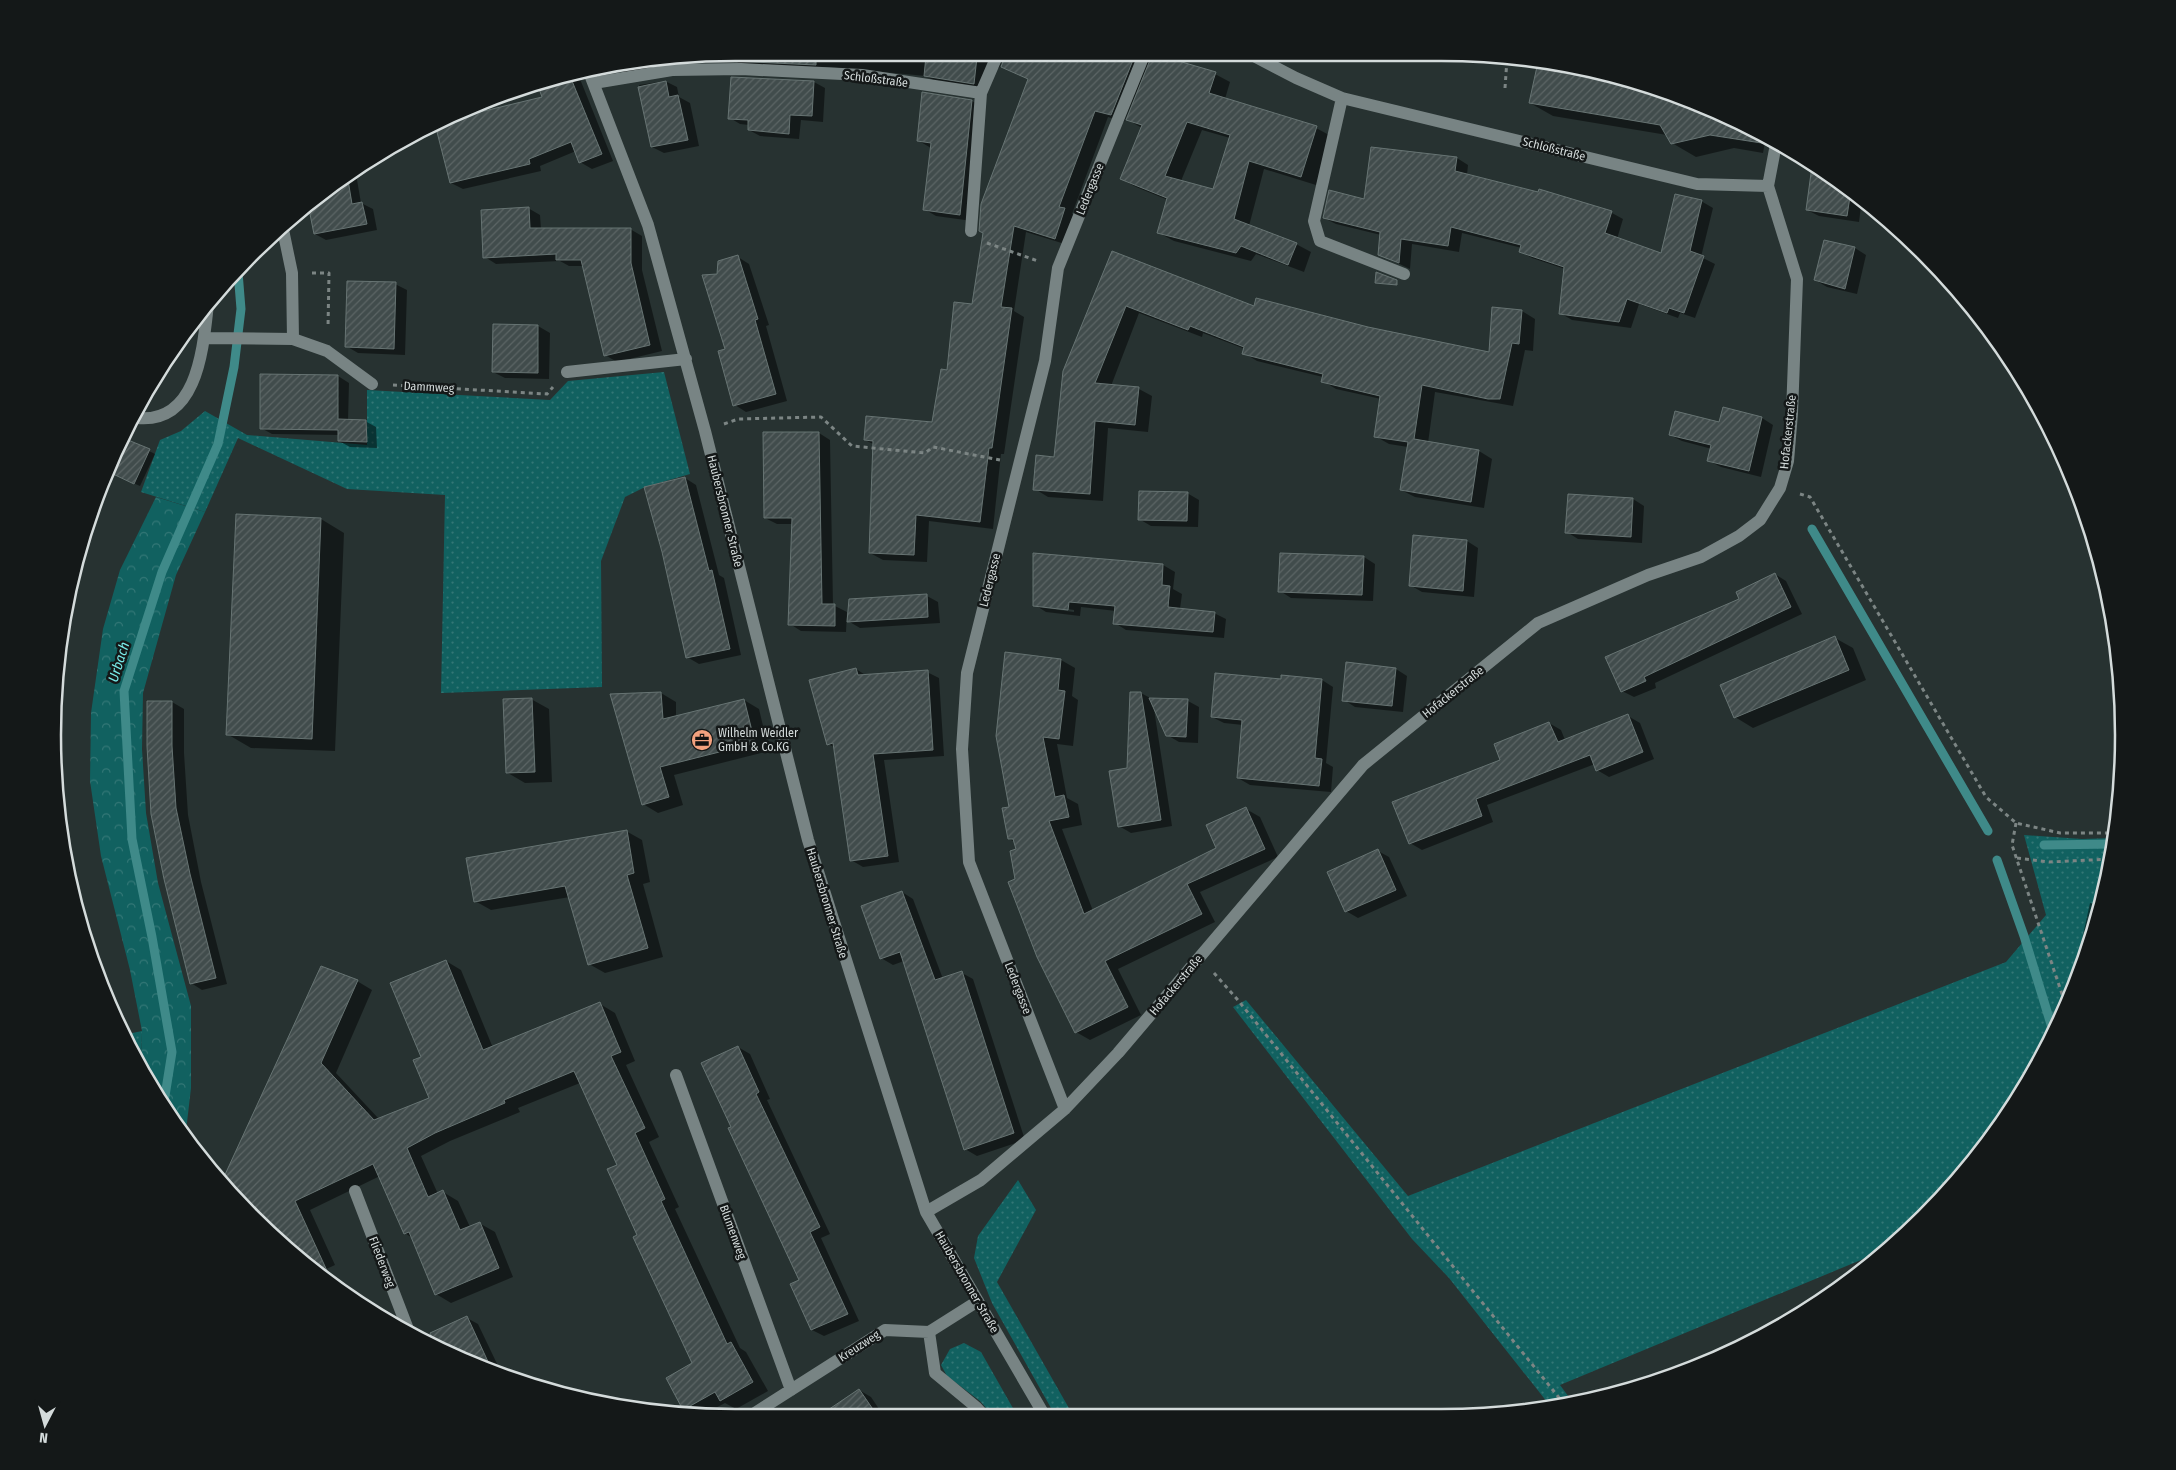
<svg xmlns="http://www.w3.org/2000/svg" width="2176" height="1470" font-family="'Fira Sans Condensed',sans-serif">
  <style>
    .grass { fill: url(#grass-dots) }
    .forest { fill: url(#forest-crowns) }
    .shadow { fill: #0007; fill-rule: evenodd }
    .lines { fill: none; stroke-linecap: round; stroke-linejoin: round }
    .stream { stroke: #3f8a89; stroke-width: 9 }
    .building { fill: url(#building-hatch); stroke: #677473; fill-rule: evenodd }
    .path { stroke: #7c8584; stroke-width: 3; stroke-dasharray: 4 4; stroke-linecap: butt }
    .minor { stroke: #788484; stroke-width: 12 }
    .labels { text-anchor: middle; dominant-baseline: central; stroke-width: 5; stroke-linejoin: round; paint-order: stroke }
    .street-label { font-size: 12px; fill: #d4dbdb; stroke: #141818 }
    .poi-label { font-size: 12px; fill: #d4dbdb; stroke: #141818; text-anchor: start }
    .water-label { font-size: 14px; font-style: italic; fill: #79ebe9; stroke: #141818 }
    .rim { fill: none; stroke: #d4dbdb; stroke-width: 2.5 }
  </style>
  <defs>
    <pattern id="grass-dots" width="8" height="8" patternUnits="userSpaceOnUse" patternTransform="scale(1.25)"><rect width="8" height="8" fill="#116160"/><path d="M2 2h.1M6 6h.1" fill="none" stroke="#337776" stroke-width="1.8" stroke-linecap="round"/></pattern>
    <pattern id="forest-crowns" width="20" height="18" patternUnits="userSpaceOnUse" patternTransform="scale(1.25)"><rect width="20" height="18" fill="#116160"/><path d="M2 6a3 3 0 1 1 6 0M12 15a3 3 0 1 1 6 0" fill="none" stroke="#337776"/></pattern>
    <pattern id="building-hatch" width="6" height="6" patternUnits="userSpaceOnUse" patternTransform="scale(1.25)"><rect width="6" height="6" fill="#414c4c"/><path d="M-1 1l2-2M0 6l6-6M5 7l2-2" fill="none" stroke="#5c6565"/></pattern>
  </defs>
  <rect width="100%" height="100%" fill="#273231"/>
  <path class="grass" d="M664,372L690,474L645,487L625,497L601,561L602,687L441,693L445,495L347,489L238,438L205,512L141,492L160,440L181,431L205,411L247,435L367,445V390L550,400L568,381Z
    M2024,835L2082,839L2113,838L2110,868L2072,996L2009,1114L1924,1217L1885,1250L1560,1385L1574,1404L1551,1407L1449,1278L1412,1239L1233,1007L1246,1000L1408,1196L2006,962L2046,915Z
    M142,1031L141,1070L123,1035Z
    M1018,1180L1036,1210L997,1282L1074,1417H1056L992,1303L974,1258L978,1236Z
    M964,1343L981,1352L1018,1417H994L980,1401L947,1376L941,1365L950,1349Z"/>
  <path class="forest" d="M156,497L205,512L176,575L143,693L142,749L146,813L158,883L191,1006V1088L186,1131L141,1070L142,1031L130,970L101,856L90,781L91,713L103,629L120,570Z"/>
  <path class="shadow" d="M1091,55H1146L1153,58L1154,55L1215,74L1230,82L1225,99L1316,128L1331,136L1316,185L1264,169L1249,226L1296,244L1311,252L1304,272L1256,254L1251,261L1174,241L1159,233L1168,200L1136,187L1121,179L1142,128L1128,120L1146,75L1144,74L1124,122L1108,117L1072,214L1077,217L1068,245L1026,232L1014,311L1024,317L1004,454H1001L993,529L929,521L927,562L883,560L870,553L875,445L865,440L933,423L948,371L973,305L1029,80L1002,67L1003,59L999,68L995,66L987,90L938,83L926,76L828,67L746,68L734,60V58ZM1202,130L1230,138L1214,191L1181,181Z
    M646,58H672L674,70L633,77L620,70L619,65Z
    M1542,62L1574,66L1743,123L1766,137L1763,153L1734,148L1696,157L1672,143L1667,135L1553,116L1530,103L1538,68Z
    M578,74L613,161L592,169L580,162L576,151L540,166L541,171L463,189L451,183L544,98L545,82Z
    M732,79L814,82L825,88L823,122L801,120L799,139L760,136L749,130V125L740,124L730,118Z
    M665,81L677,87L679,97L690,103L699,146L664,153L652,147L639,85Z
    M924,94L972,101L984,108L972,221L936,216L924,209L931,148L919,141Z
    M1457,158L1468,165L1467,175L1539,194L1540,190L1612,213L1623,219L1617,239L1662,254L1701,201L1713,208L1701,257L1715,264L1695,318L1680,313L1678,318L1639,304L1631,328L1572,320L1560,313L1565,269L1532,258L1521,252L1522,248L1462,233L1459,252L1412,244L1410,269L1379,254L1381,235L1336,224L1324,218Z
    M1813,166L1862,198L1859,222L1819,216L1807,210Z
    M355,168L361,203L373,209L377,230L326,240L315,234L309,203Z
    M528,208L540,215L541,229H630L642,236V270L662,351L617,362L605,355L584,266H569L560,261L496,264L485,257Z
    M1855,248L1866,255L1857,294L1827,287L1815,280Z
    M1113,253L1255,307L1367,328L1490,353L1494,308L1522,311L1535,319L1533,351L1525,350L1513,406L1435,392L1428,443L1479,451L1492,459L1484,508L1415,497L1401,490L1408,447L1389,444L1375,436L1381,399L1336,389L1323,381V377L1257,361L1244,353L1245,349L1203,333L1202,337L1139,313L1111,386L1139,389L1152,396L1148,432L1108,428L1103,501L1048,497L1035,489L1055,458Z
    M738,257L749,264L769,325L766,326L787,401L746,412L735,405L719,275Z
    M395,284L407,290L405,355L358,353L346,346Z
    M494,325L538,326L550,333L549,379L505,378L493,372Z
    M338,376L349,383L348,421H365L376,427L377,448L350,447L339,441V435L272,434L261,428Z
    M1762,418L1773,425L1761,477L1721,467L1709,461L1712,449L1682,441L1670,435L1720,423Z
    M819,433L830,440L833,605L847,612L846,632L801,631L790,624L793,524H777L765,518Z
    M129,441L155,454L140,486L119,477Z
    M685,478L696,485L719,575L724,578L741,655L699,664L687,657L646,488Z
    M1187,493L1199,500L1198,527L1151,526L1139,519Z
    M97,499L94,524H89Z
    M1633,499L1644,506L1642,543L1578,539L1567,532Z
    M321,519L344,533L335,751L251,748L227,734Z
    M1467,541L1478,548L1474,597L1422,592L1410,585Z
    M1034,554L1163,565L1175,572L1173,589L1182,594L1180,609L1214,613L1226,619L1224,638L1126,630L1115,623L1116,611L1081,607L1080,616L1046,612L1035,605ZM1045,606L1074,610V612L1045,608Z
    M1364,557L1375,564L1373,601L1291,598L1280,591Z
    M1775,574L1786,581L1802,614L1655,683L1656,688L1634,697L1622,691Z
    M927,596L938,602L940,623L860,628L848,621Z
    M1835,638L1853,648L1866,680L1753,728L1735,717Z
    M60,648L63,650L60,686H55Z
    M1006,654L1061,660L1075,668L1072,696L1078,700L1073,746L1057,744L1067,798L1078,804L1082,825L1062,829L1093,911L1218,848L1246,809L1260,817L1278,857L1200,892L1215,922L1118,969L1141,1015L1090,1040L1076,1032L1017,880V850L1015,842L1009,839L1011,808Z
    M856,669L867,676L927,672L939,678L944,756L884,760L899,862L863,867L851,860L834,747L828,744Z
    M1396,669L1407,676L1403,712L1355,707L1344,700Z
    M1282,680H1322L1333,687L1326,763L1333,767L1331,792L1250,785L1238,778L1243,725L1224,723L1212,717Z
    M661,693L676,702V717L744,700L759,709L769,751L674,775L683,805L658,813L643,804Z
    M1141,693L1152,699L1188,701L1199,707L1198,743L1179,742L1167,735L1154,709L1172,826L1131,833L1119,826Z
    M531,699L549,709L552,782L525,783L508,773Z
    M172,702L184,709V753L188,815L201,882L227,984L202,990L191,983L165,879Z
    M1628,716L1640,723L1654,759L1609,777L1597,770L1595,764L1487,805L1493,822L1422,850L1410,843L1502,760L1549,723L1561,730L1565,740Z
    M626,831L642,840L650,882L643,884L663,957L605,973L589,964L570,897L491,910L475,901Z
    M1378,851L1389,857L1407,896L1358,918L1346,911Z
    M902,892L913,899L943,979L962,973L973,979L1025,1140L977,1156L965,1149L904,961L893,965L881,958Z
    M2090,903L2099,905L2079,973L2075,971Z
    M446,961L461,970L493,1048L600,1004L615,1013L635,1061L626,1065L659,1137L649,1142L679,1207L675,1209L740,1348L746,1352L768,1391L736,1409L725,1403L704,1414L692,1413L684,1409L694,1364L639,1235L618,1165L580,1083L518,1108L520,1112L450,1141L421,1156L438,1194L443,1192L458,1201L470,1227L479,1223L495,1232L513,1277L451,1303L436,1294L412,1238L405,1233L380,1176L310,1210L335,1265L322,1271L320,1277L253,1218L244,1203L239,1201L224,1180L322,968L357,981L372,990L336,1073L379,1119L431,1099L423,1057Z
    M738,1047L750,1054L770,1099L767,1100L830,1234L821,1238L859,1321L824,1336L812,1330L791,1285L801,1280L732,1128Z
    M467,1318L478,1324L500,1370L439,1349Z
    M859,1390L871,1397L885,1418H818Z"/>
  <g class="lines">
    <path class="stream" d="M1812,529L1988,831
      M2044,845L2113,844
      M1997,860L2024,936L2053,1031
      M164,1102L172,1052L152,937L132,839L124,691L162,572L218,444L234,367L241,309L238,272"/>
  </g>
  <path class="building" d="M1135,55L1111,115L1095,111L1059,207L1065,208L1055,239L1014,226L1001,307L1012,308L992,448H989L980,522L916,515L914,555L869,553L873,441L864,440L866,416L932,422L941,369L947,370L954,302L972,304L983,233L979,231L981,204L1028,79L1001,67L1005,56Z
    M1152,55H1158L1216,72L1209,93L1317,126L1301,177L1249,161L1234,219L1297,243L1288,265L1241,246L1236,253L1157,233L1167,198L1120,179L1142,125L1126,120ZM1187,122L1230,135L1213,189L1165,176Z
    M926,56H988L986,61L977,57L974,84L924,76Z
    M816,57V65L732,61L733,58Z
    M1538,62L1574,66L1743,123L1769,139L1768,144L1710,135L1671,144L1660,125L1529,103Z
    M570,76L602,154L579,163L571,142L529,159L530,164L450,183L436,128L455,118L542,97L538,86Z
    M731,77L814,81L812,116L790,115L789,134L748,130V120L728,119Z
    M666,81L669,97L678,95L688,140L651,147L638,87Z
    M922,92L972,100L960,215L923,210L931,143L917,141Z
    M1371,147L1457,157L1455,171L1538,192L1539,189L1612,211L1605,233L1661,253L1675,194L1702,200L1690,251L1704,256L1684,313L1669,308L1667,313L1627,299L1619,322L1559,314L1564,267L1519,252L1521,245L1451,227L1448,246L1401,239L1399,263L1378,255L1380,232L1323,218L1329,190L1364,199Z
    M1812,166L1851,190L1847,216L1806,210Z
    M347,174L352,204L362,202L367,224L314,234L308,204Z
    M529,207L530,228H631V263L650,345L604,356L581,260H556V254L483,258L481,210Z
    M1824,240L1855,247L1845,289L1814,280Z
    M1112,251L1254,306L1256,298L1368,327L1489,352L1492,307L1522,310L1519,344L1512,343L1500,399H1488L1422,385L1414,439L1479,450L1471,502L1400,490L1408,442L1374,437L1380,396L1321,382L1323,374L1242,354L1244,347L1190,326L1188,330L1126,306L1095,383L1139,387L1135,425L1095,421L1090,494L1033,490L1036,455L1054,457L1063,371Z
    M738,255L758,319L755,320L776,394L733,406L718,351L725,349L702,275L717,274L718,261Z
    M1376,272L1397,280V285L1375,283Z
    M347,281L396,282L394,349L345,347Z
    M493,324L538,325V373L492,372Z
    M260,374L338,375V419L366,420L367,442L338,441V430L260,429Z
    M1723,407L1762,417L1749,471L1707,461L1711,445L1669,435L1675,411L1719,422Z
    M763,432H819L822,604H835V626L788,625L792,518H764Z
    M128,440L150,449L134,484L113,474Z
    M685,477L709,571L712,570L730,649L686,658L662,552L644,487Z
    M1139,491L1188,492L1187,521L1138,520Z
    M1568,494L1633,498L1631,537L1565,533Z
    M236,514L321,518L312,739L226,735Z
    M1413,535L1467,540L1463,591L1409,586Z
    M1033,553L1163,564L1162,585L1170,586L1168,607L1215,612L1213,632L1113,624L1115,606L1069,602L1068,610L1033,606Z
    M1280,553L1364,556L1362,595L1278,592Z
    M1775,573L1791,607L1644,677L1646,681L1621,692L1605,657L1739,599L1736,592Z
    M927,594L928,617L847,622L849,599Z
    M1835,636L1849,670L1734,718L1720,685Z
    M1005,652L1061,659L1058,690L1065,691L1059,739L1043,737L1055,797L1064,795L1069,817L1049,821L1084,914L1216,848L1206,825L1246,807L1265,849L1187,884L1202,914L1105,961L1128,1007L1075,1033L1037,957L1008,882L1015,879L1010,851L1016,849L1013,839H1008L1002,808L1009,807L996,736Z
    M1346,662L1396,668L1392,706L1342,701Z
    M856,668L858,675L928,670L933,750L873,754L888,856L850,861L833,743L827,745L809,680Z
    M1215,673L1281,679V675L1322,679L1315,758L1322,759L1319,786L1237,778L1242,720L1211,717Z
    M661,692L663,719L744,699L755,743L660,767L669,797L642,805L610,694Z
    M1130,692H1141L1161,820L1118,827L1109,771L1127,768Z
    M532,698L535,772L506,773L503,699Z
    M1149,698L1188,699L1186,737L1166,736Z
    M147,701H172V746L176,808L190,874L216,978L190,984L164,879L151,814L147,746Z
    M1628,714L1643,752L1596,771L1590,755L1476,799L1482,816L1409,844L1392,802L1500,760L1494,744L1549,722L1558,742Z
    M627,830L634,873L627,875L648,948L588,965L565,886L474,902L466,858Z
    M1378,849L1396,890L1345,912L1327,872Z
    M902,891L935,980L962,971L1014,1133L964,1150L900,952L880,959L861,906Z
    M446,960L483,1050L600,1002L621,1052L611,1056L645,1128L635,1133L665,1199L661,1201L727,1344L731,1342L753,1382L720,1401L715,1392L683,1410L666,1378L692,1363L633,1237L637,1235L607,1169L617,1165L574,1071L504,1100L505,1103L435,1133L407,1148L428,1197L443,1190L460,1230L480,1222L499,1268L435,1295L409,1232L404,1234L373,1164L295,1201L334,1286L320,1277L253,1218L223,1179L321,966L358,980L321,1063L374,1120L429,1098L413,1060L421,1057L390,983Z
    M738,1046L759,1092L756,1094L820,1227L810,1232L848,1314L811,1330L790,1284L799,1280L728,1128L731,1127L701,1063Z
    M467,1316L490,1366L437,1349L430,1333Z
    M859,1389L879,1418H816Z"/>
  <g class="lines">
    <path class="path" d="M1505,88L1507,59
      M987,243L1038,261
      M312,273H329L328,328
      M393,385L547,394L553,387
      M724,424L738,419L821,417L852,446L925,453L933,447L1000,460
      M1800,494L1810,497L1986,797L2016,823L2060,833H2114
      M2016,823L2012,845L2066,1006
      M2017,858L2049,862L2111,859
      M1214,973L1237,999L1565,1405"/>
    <path class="minor" d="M1250,54L1296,78L1342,98L1697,184L1768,186
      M589,72L648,225L705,431L808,840L926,1212L1046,1418
      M594,83L672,70L741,69L862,75L981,93
      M1342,98L1314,221L1320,241L1404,274
      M971,231L981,93L997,56
      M204,338L293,339L292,273L282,225
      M293,339L327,351L372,384
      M567,372L686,359
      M137,418C198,424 203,348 208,304
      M676,1075L791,1390
      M1065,1109L969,862L962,749L967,673L1045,361L1058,268L1144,55
      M355,1191L409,1332
      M926,1212L981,1180L1065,1109L1118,1053L1363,765L1538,623L1648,575L1701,557L1739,536L1760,520L1780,488L1788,461L1792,413L1797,279L1768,186L1776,144
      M929,1332L935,1373L976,1407L986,1418
      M747,1418L885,1330L929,1332L978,1301"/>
  </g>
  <defs>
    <g id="office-disc" transform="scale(1.125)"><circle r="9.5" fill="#f2a17e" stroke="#141818"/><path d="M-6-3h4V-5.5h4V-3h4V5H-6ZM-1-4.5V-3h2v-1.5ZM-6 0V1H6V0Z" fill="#111"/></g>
  </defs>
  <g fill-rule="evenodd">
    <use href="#office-disc" x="702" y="740"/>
  </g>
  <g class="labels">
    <g class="street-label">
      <text transform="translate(876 79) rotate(7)">Schloßstraße</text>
      <text transform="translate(1554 149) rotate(14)">Schloßstraße</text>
      <text transform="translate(1090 189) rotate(-68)">Ledergasse</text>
      <text transform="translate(429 387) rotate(3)">Dammweg</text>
      <text transform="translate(1788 432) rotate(-84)">Hofackerstraße</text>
      <text transform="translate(725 511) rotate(76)">Haubersbronner Straße</text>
      <text transform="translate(990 580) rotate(-76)">Ledergasse</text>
      <text transform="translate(1453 692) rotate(-39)">Hofackerstraße</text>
      <text transform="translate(827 903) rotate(73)">Haubersbronner Straße</text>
      <text transform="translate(1176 985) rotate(-50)">Hofackerstraße</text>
      <text transform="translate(1018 988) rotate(69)">Ledergasse</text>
      <text transform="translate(733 1232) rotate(70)">Blumenweg</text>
      <text transform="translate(382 1262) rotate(69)">Fliederweg</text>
      <text transform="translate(967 1282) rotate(60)">Haubersbronner Straße</text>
      <text transform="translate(859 1346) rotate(-33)">Kreuzweg</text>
    </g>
    <g class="poi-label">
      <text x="718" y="733">Wilhelm Weidler<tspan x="718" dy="14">GmbH &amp; Co.KG</tspan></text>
    </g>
    <g class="water-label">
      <text transform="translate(119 662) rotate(-72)">Urbach</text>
    </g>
  </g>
  <path d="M0 0H2176V1470H0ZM735 61H1441A674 674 0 0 1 2115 735V735A674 674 0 0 1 1441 1409H735A674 674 0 0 1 61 735V735A674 674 0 0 1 735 61Z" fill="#141818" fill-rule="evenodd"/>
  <path class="rim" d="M735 61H1441A674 674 0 0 1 2115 735V735A674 674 0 0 1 1441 1409H735A674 674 0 0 1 61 735V735A674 674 0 0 1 735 61Z"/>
  <g transform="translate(45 1425) rotate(186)" stroke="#141818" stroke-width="4" paint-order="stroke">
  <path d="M0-4L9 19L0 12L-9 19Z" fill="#d4dbdb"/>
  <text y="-8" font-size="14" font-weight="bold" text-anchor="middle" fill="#d4dbdb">N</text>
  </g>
</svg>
